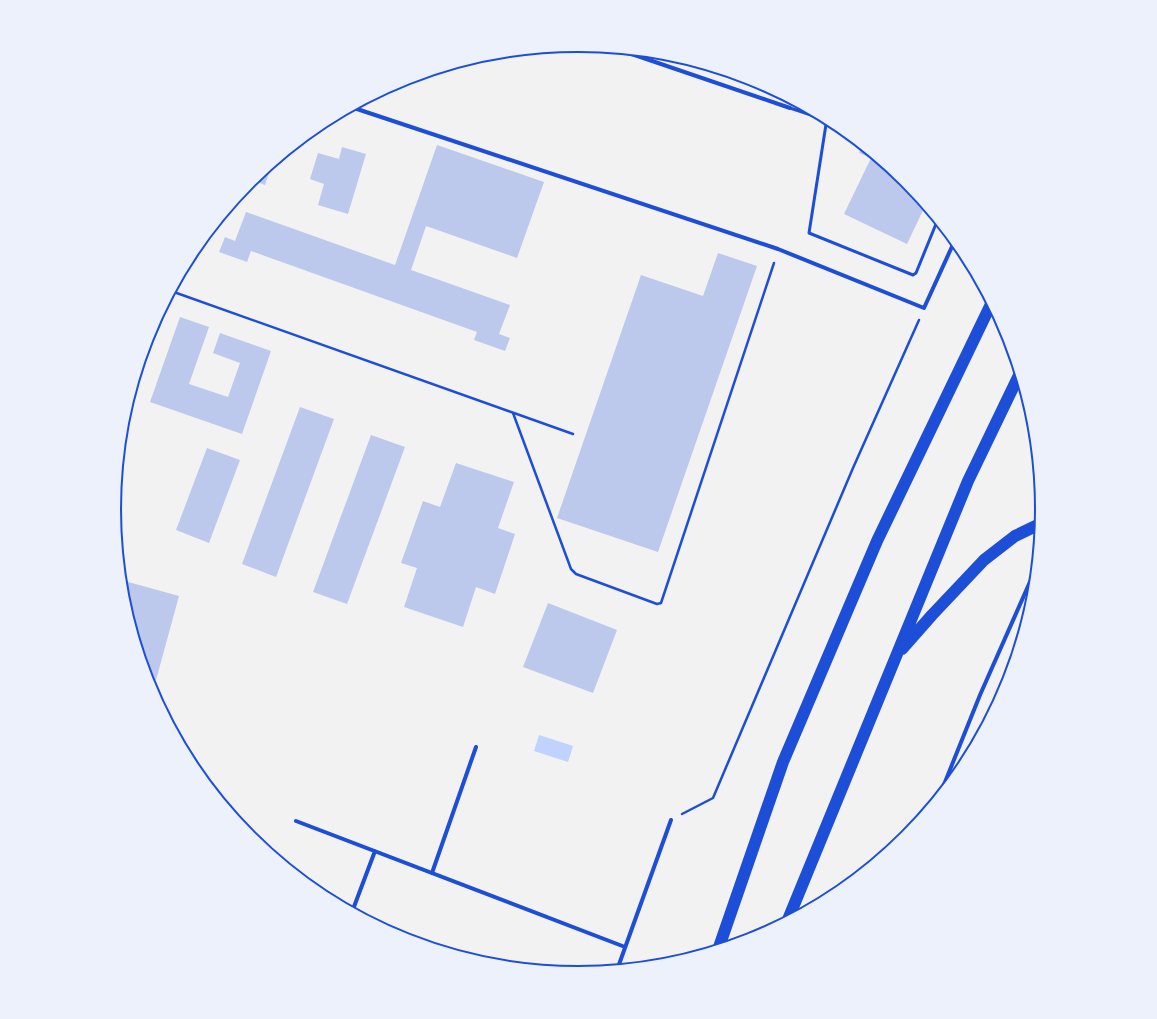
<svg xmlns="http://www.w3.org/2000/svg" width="1157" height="1019" font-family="'Fira Sans Condensed',sans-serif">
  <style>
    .water { fill: #bfd3fe }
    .building { fill: #bdc9ec }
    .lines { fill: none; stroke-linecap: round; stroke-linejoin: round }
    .path { stroke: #1d4ed8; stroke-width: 2.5 }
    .service { stroke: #1d4ed8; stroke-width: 3 }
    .minor { stroke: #1d4ed8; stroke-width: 4 }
    .motorway { stroke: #1d4ed8; stroke-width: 12 }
    .rim { fill: none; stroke: #1d4ed8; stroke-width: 2 }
  </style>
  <rect width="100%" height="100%" fill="#f2f2f2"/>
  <path class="water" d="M539,735L573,746L568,762L534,751Z"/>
  <path class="building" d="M437,145L544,182L517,258L426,226L411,270L510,305L499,334L510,338L505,351L474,340L477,332L251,251L247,262L219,252L225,237L235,241L246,212L395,265Z
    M863,145L907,181L926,204L907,244L844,214L871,158L859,153Z
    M342,147L366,154L348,214L318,205L324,184L310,179L318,153L339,159Z
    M272,163L265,185L251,180Z
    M718,253L757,266L658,552L557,518L641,275L703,296Z
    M180,317L209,327L189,384L228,397L240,363L213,353L220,333L271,351L242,434L150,402Z
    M300,407L334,419L276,577L242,564Z
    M371,435L405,447L347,604L313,592Z
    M207,448L240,460L209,543L176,530Z
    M456,463L514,482L498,528L515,534L495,594L476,587L463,627L404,607L417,568L401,563L423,501L440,507Z
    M121,580L179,596L156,680L146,678L129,618L132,605L124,603Z
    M548,603L617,630L593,693L523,667Z"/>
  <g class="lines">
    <path class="path" d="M171,291L573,434
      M513,413L571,569L576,574L657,604L661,603L774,263
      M682,814L713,798L853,468L919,320"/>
    <path class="service" d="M790,108L826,120
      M827,118L809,233L913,275L916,273L938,219"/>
    <path class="minor" d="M614,48L790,108
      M351,107L778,249L924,308L955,240
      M937,802L980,695L1037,566
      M296,821L625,947
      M432,873L476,747
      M352,912L375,851
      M617,970L671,820"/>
    <path class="motorway" d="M902,649L932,615L984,560L1015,536L1042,523
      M787,922L968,481L1020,373
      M718,950L783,762L877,541L992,302"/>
  </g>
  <path d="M0 0H1157V1019H0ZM121 509a457 457 0 1 1 914 0a457 457 0 1 1-914 0Z" fill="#edf1fc" fill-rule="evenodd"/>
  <path class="rim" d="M121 509a457 457 0 1 1 914 0a457 457 0 1 1-914 0Z"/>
</svg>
